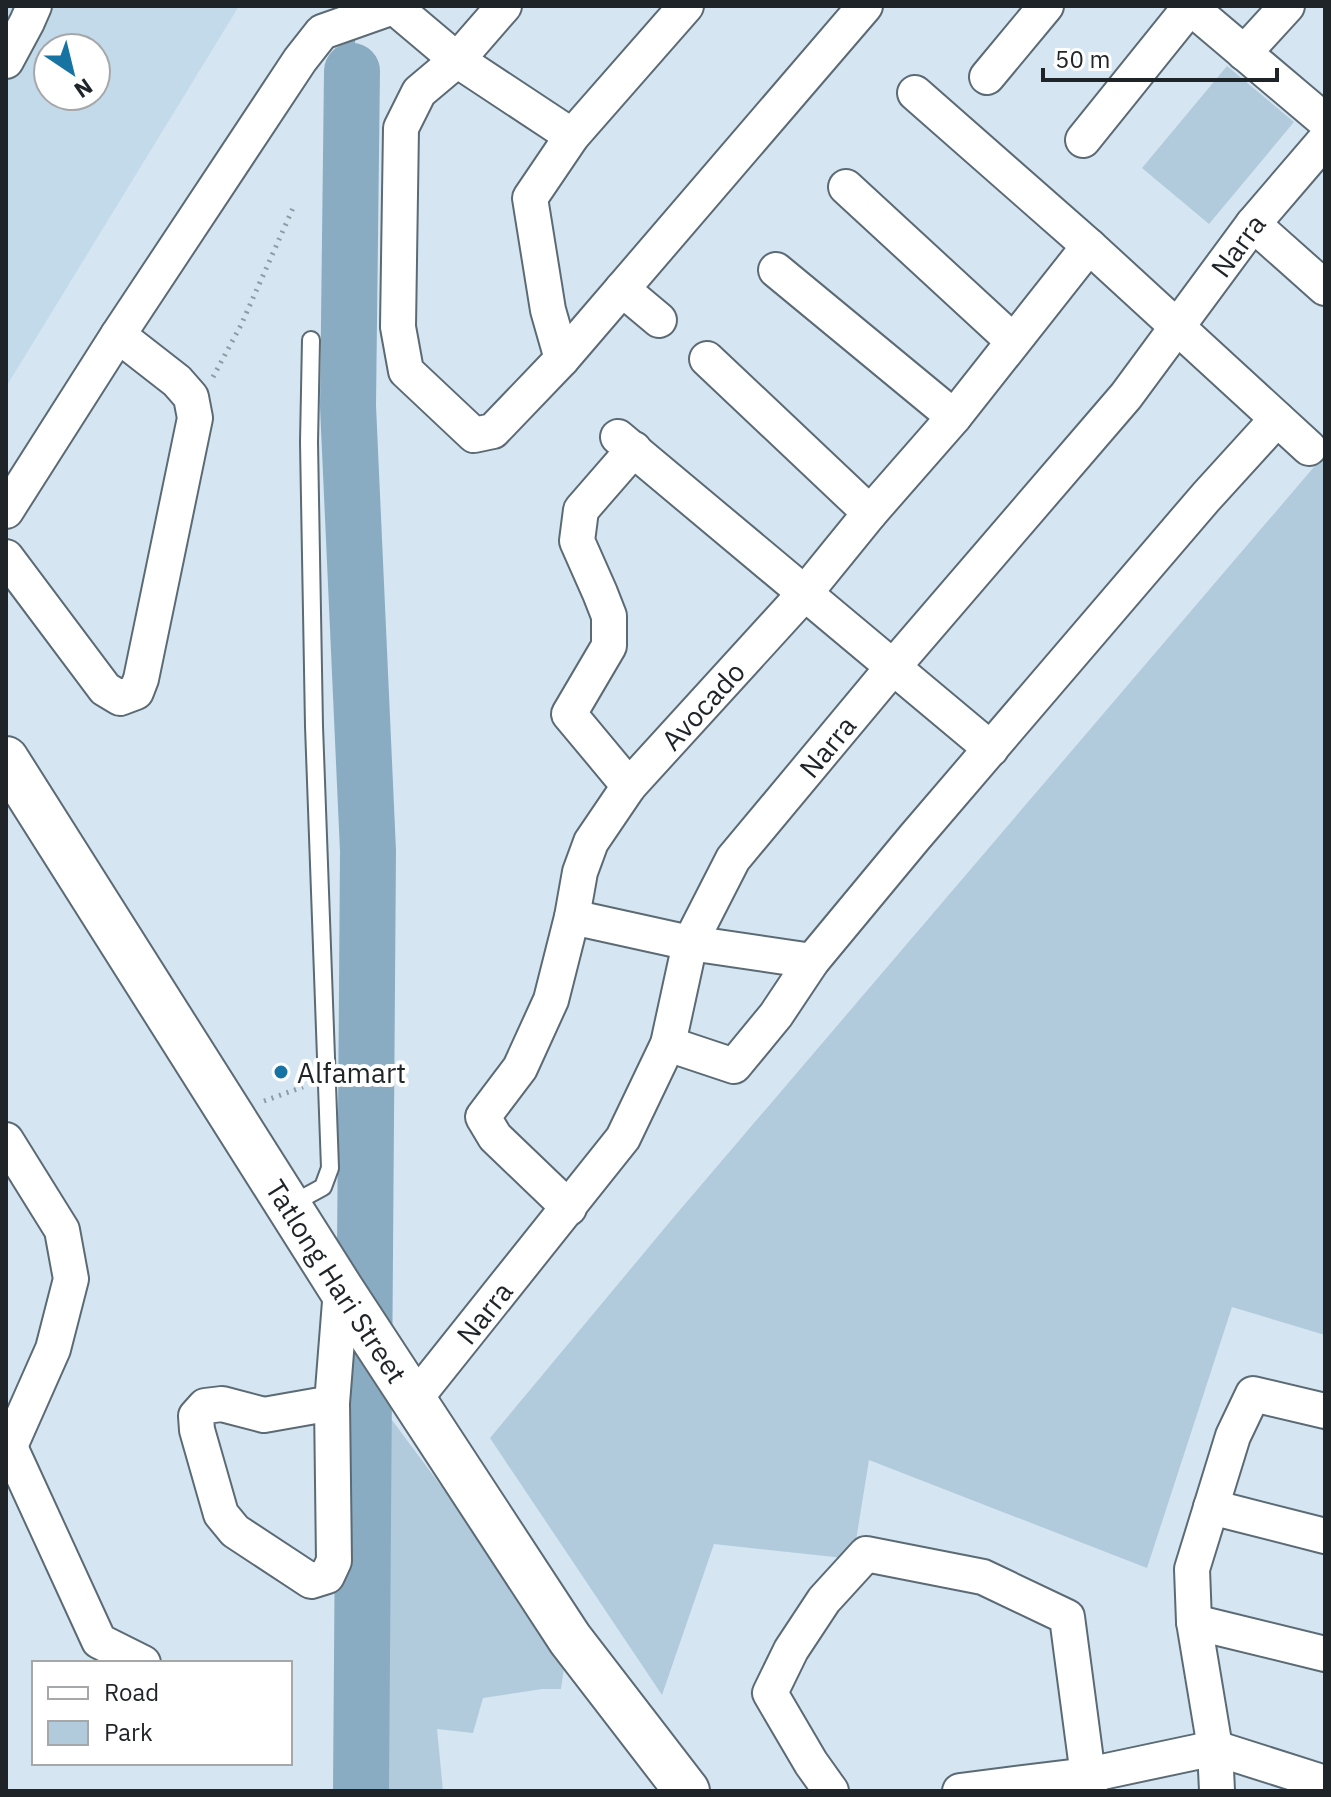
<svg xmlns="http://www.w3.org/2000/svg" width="1331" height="1797" font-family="'IBM Plex Sans',sans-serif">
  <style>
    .built { fill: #c3daea; fill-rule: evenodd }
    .green { fill: #b2cbdc }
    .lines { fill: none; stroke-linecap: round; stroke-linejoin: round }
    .stream { stroke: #8aacc3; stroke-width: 9 }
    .river { stroke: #8aacc3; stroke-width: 56 }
    .lane-casing { stroke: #5b6a74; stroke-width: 20 }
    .street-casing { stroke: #5b6a74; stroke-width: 38 }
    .secondary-casing { stroke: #5b6a74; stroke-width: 48 }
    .path { stroke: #8f9ca5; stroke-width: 5; stroke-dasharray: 2 6; stroke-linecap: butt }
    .lane { stroke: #fff; stroke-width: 16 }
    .street { stroke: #fff; stroke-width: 34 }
    .secondary { stroke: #fff; stroke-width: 44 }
    .poi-dot { fill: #1773a2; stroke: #fff; stroke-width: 3 }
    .labels { text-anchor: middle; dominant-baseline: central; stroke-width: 8; stroke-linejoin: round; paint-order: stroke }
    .street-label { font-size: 28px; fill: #1e2428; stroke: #fff }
    .poi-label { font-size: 28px; fill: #1e2428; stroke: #fff; text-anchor: start }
  </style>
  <rect width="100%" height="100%" fill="#d5e6f2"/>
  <path class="built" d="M6,6H239L6,387ZM48,48H96V96H48Z"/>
  <path class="green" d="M1227,66L1294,122L1209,224L1142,168Z
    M1325,454V1335L1232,1307L1147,1568L869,1460L853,1559L714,1544L662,1695L490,1438L673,1218Z
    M363,1381L566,1654L561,1689H542L483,1698L473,1733L437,1729L443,1791H361Z"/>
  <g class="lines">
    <path class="stream" d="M350,29L352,71"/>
    <path class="river" d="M352,71L348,406L368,851L361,1791"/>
    <g class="lane-casing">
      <path id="lane" d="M290,1205L323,1187L330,1168L314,726L309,442L311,340"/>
    </g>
    <g class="street-casing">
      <g id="street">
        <path d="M393,6L457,60L572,136"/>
        <path d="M504,6L457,60L419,92L401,128L398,327L406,371L474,435L493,431L562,359L865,6"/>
        <path d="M1189,6L1325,121"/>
        <path d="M1244,53L1287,6"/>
        <path d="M6,61L27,22L34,6"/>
        <path d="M987,77L1046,6"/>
        <path d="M915,93L1089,246L1309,448"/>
        <path d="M1083,140L1190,7"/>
        <path d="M846,187L1013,341"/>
        <path d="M1253,224L1325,288"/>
        <path d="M776,270L954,417"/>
        <path d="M622,289L659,320"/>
        <path d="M562,359L548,310L530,198L572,136L686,6"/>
        <path d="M707,359L870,513"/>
        <path d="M618,437L991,749"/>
        <path d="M6,511L118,335L300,60L322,32L393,7"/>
        <path d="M6,557L105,689L120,698L136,692L141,679L195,418L191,397L177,381L118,335"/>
        <path d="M629,786L569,714L609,646V616L600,593L577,541L581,510L634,449"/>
        <path d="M572,917L690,943L812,961"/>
        <path d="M668,1044L734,1066L776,1015L812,961L914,838L1206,497L1277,419"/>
        <path d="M6,1140L62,1230L71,1279L53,1349L6,1455"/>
        <path id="s1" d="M569,1208L495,1137L483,1117L520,1068L551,1000L572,917L580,872L591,842L629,786L805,593L870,513L954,417L1089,246"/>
        <path id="s2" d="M414,1400L623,1138L668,1044L690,943L733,859L893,667L1126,396L1253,224L1325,140"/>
        <path d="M332,1403L264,1415L222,1404L205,1406L196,1416L197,1430L221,1514L235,1531L311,1581L327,1576L334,1561L332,1403L341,1289"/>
        <path d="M10,1447L99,1641L143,1663"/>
        <path d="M1211,1507L1325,1536"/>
        <path d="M1194,1622L1325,1654"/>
        <path d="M831,1791L811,1763L770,1693L791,1650L824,1600L866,1554L983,1577L1067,1617L1090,1791"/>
        <path d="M960,1791L1088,1775L1215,1748L1325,1783"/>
        <path d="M1217,1791L1215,1748L1194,1622L1192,1569L1233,1436L1253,1394L1325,1411"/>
      </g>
    </g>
    <g class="secondary-casing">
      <g id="secondary">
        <path id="s3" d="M6,759L341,1289L570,1639L687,1791"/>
      </g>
    </g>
    <path class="path" d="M213,377L241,325L293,208
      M264,1101L303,1087"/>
    <use href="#lane" class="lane"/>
    <use href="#street" class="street"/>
    <use href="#secondary" class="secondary"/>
  </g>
  <circle class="poi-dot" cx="281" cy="1072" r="8"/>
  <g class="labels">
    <g class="street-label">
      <text stroke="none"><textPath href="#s2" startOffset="1432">Narra</textPath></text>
      <text stroke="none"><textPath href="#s1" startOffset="602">Avocado</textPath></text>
      <text stroke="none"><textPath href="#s2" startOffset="784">Narra</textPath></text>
      <text stroke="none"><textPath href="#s3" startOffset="618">Tatlong Hari Street</textPath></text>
      <text stroke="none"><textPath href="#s2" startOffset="112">Narra</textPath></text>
    </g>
    <g class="poi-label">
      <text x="297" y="1072">Alfamart</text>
    </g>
  </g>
  <rect width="1331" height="1797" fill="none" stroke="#1e2428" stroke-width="16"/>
  <rect x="32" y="1661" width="260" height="104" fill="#ffffff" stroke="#a5a7a9" stroke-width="2"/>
  <rect x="48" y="1687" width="40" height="12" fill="#ffffff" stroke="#a5a7a9" stroke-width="2"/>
  <text x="104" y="1701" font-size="24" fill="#1e2428">Road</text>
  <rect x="48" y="1721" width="40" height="24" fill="#b2cbdc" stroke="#a5a7a9" stroke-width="2"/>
  <text x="104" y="1741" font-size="24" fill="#1e2428">Park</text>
  <g transform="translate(72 72) rotate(145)"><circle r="38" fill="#ffffff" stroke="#a5a7a9" stroke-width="2"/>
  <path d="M0-6L14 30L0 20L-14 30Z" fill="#1773a2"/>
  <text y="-12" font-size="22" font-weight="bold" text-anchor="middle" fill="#1e2428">N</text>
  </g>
  <path d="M1043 68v12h234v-12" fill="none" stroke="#1e2428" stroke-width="4"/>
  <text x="1055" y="68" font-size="24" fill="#1e2428" stroke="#ffffff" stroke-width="6" paint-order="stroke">50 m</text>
</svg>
